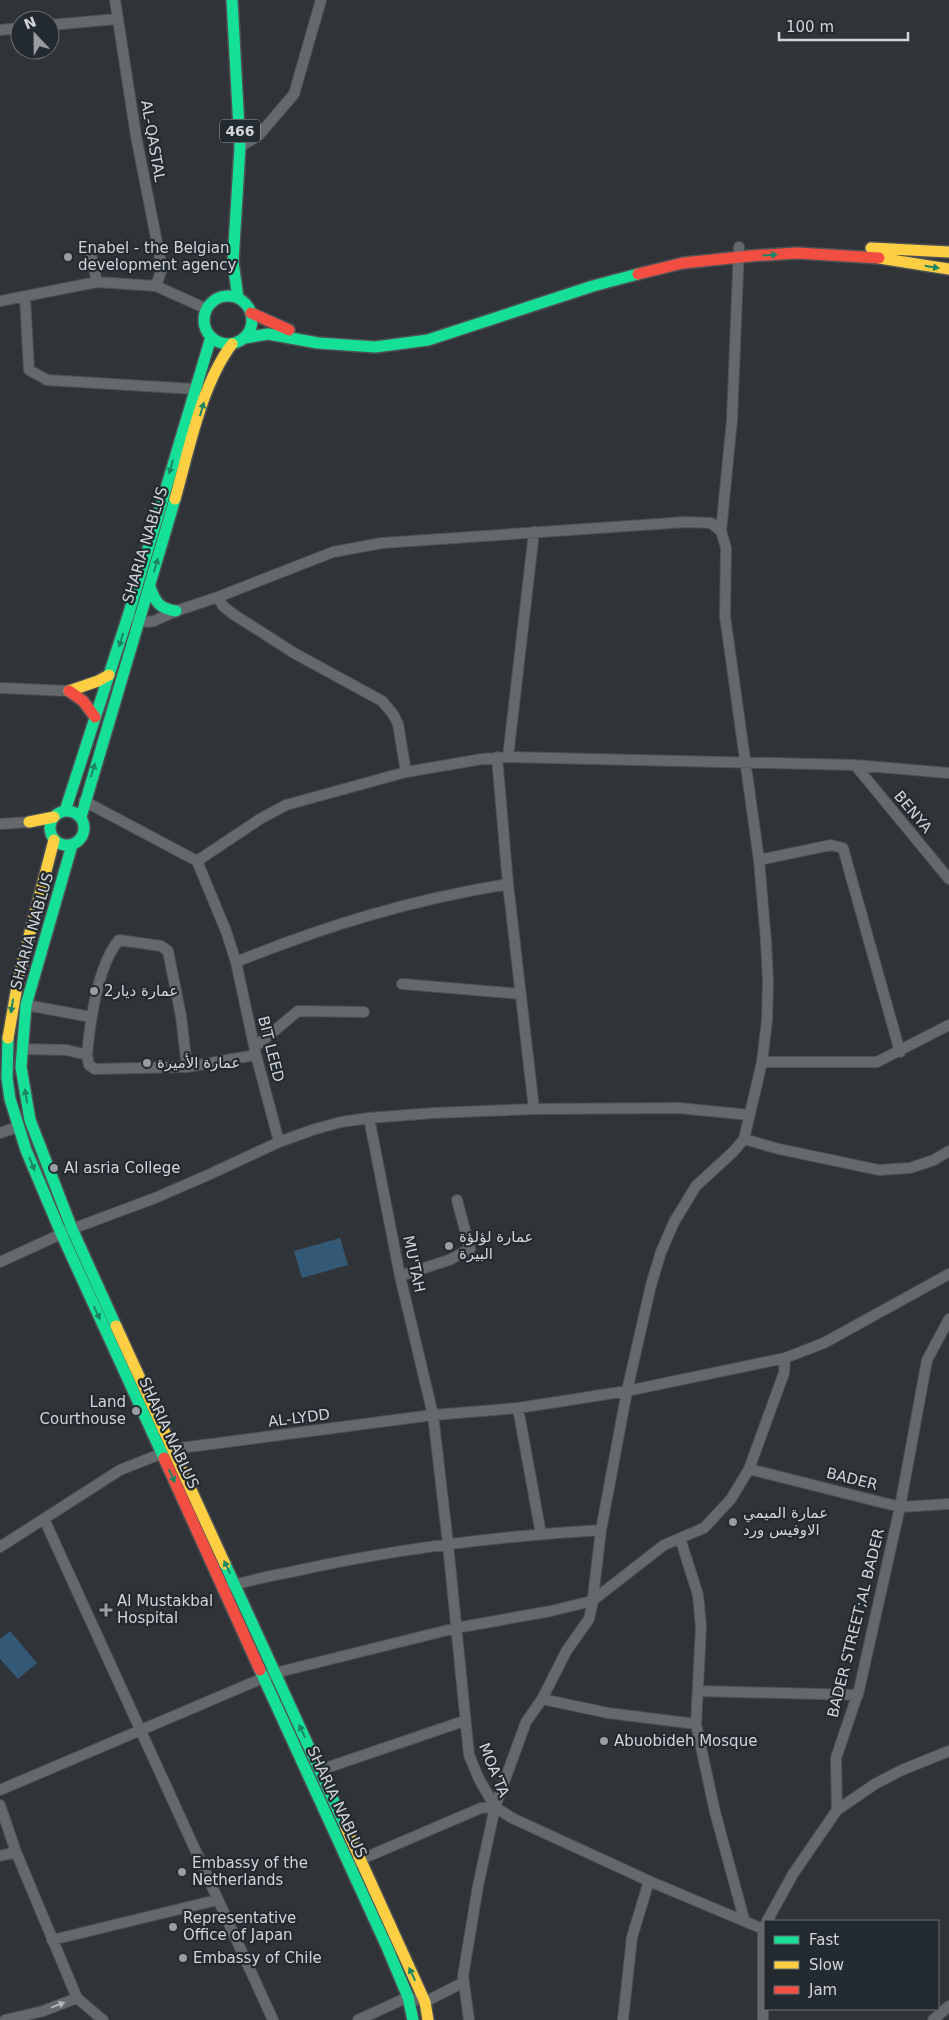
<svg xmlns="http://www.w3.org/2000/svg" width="949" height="2020" font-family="'DejaVu Sans',Cairo,sans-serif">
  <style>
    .green { fill: #335977 }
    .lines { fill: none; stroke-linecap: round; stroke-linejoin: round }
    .street-casing { stroke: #4d5154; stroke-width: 12 }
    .fast-casing { stroke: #4d5154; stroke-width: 14 }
    .slow-casing { stroke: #4d5154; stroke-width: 14 }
    .jam-casing { stroke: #4d5154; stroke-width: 14 }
    .street { stroke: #66696b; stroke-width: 10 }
    .fast { stroke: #16e098; stroke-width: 11 }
    .slow { stroke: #ffcf43; stroke-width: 11 }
    .jam { stroke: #f24e42; stroke-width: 11 }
    .oneway { fill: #1c8664 }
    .oneway2 { fill: #b1b5b8 }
    .poi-dot { fill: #999da1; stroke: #232b31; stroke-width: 2 }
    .labels { text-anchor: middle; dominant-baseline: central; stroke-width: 4.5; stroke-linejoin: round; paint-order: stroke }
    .shield { fill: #232b31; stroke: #9da2a7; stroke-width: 1 }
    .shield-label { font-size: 14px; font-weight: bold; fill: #d1d5d9 }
    .street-label { font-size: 15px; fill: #d1d5d9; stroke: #232b31 }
    .poi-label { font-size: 15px; fill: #d1d5d9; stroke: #232b31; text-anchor: start }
  </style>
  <rect width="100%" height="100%" fill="#303438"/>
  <path class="green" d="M340,1238L348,1265L302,1278L294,1251Z
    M10,1631L37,1663L18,1679L0,1659V1639Z"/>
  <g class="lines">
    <g class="street-casing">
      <path id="street" d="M115,0L136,136L162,268L156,286
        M50,25L117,19
        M0,30L20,28
        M240,147L259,135L294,94L321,0
        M90,250L97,282
        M25,297L29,370L47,380L194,389
        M0,301L97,282L156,286L207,309
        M721,531L732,420L739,247
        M218,597L223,606L233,614L294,653L382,701L393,714L398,724L406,772
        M134,618L147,622L154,621L176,611L218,597L333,552L382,543L686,522L711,523L721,531L726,548L725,616L759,860L766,941L768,982L767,1020L762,1062L744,1139L734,1151L696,1186L674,1222L661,1252L651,1285L627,1391L601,1530L592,1606L589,1619L567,1650L542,1699L526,1722L495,1807L478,1886L463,1976L469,2020
        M0,688L69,691
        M497,757L508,884L534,1109
        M508,757L534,532
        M855,765L949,879
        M84,801L197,861L226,931L236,962L256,1055L279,1142
        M0,824L29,822
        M759,860L831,845L843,848L900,1052
        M197,861L260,819L286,805L406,772L482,759L508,757L855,765L949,773
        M236,962C328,925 410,900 508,884
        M402,984L521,994
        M26,1005L91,1017
        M255,1047L298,1011L364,1012
        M22,1049L67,1050L87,1055L89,1065L95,1069L187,1067
        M87,1055C90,1022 97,966 119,940L161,946L168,951L181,1016L187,1067L256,1055
        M762,1062H877L949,1025
        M369,1118L400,1276L433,1415L448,1544L469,1755L479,1779L495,1807L512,1818L649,1881L763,1929
        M0,1133L17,1127
        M744,1139L779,1149L879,1170L910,1168L934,1160L949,1151
        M0,1262L72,1229L155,1198L208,1175L279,1142L312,1130L341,1122L369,1118L434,1113L534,1109L679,1108L750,1115
        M400,1276L449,1260L470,1249L457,1200
        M518,1408L541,1534
        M749,1469L900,1507L949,1504
        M44,1519L273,2020
        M680,1538L698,1595L701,1627L696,1724L715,1812L744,1919
        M0,1547L120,1470L173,1449L433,1415L518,1408L627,1391L785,1358L824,1343L949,1274
        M230,1586C253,1579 277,1575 300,1570C399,1548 500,1536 601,1530
        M699,1691L858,1695
        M542,1699L608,1713L696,1724
        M320,1770L464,1721
        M0,1790L275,1673L456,1628L551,1611L592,1601L664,1545L704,1528L731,1499L749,1469L784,1373L785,1358
        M0,1805L16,1852L0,1856
        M837,1810L875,1784L902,1770L949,1751
        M16,1852L77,1998L103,2020
        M355,1862L481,1808L495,1807
        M767,1921L793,1874L837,1810L836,1758L859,1690L900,1507L927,1360L949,1319
        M52,1940L217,1900
        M5,2020L43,2011L77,1998
        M358,2020L408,1997L425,2002L464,1982
        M623,2020L632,1937L649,1881
        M763,2020V1929L765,1925
        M933,2020L949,2006"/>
    </g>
    <g class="fast-casing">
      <path id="fast" d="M232,0L240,147L233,262L238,298
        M204 320a24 24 0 1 1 48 0a24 24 0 1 1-48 0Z
        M245,338L268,334L318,343L375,347L428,340L593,286L638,274
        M150,587C155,602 160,609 176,611
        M50 828a17 17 0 1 1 34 0a17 17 0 1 1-34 0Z
        M65,811L128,616L211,337
        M81,817L175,499
        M72,845L26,1005L21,1067L30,1120L72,1229L116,1326
        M8,1038L7,1078L10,1099L26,1150L61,1233L164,1458
        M225,1564L346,1828
        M260,1670L387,1947L408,1997L413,2020"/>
    </g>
    <g class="slow-casing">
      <path id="slow" d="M871,248L949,252
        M879,258L949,269
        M175,499C189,450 201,385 232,344
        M69,691L98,681L109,675
        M29,822L54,817
        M8,1038L19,975L54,840
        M116,1326L225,1564
        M346,1828L425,2002L428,2020"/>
    </g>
    <g class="jam-casing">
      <path id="jam" d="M638,274L683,263L750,256L797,253L879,258
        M251,313L289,330
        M69,691L83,701L95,717
        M164,1458L260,1670"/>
    </g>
    <use href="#street" class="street"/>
    <use href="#fast" class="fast"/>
    <use href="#slow" class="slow"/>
    <use href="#jam" class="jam"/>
  </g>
  <defs><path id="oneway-solid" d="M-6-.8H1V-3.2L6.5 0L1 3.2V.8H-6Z" transform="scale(1.25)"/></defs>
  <g class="oneway">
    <use href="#oneway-solid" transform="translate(770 255) rotate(-3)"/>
    <use href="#oneway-solid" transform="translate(932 267) rotate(9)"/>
    <use href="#oneway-solid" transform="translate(202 409) rotate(-74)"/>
    <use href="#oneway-solid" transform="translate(171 467) rotate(106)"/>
    <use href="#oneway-solid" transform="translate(156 565) rotate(-74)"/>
    <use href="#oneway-solid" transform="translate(121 640) rotate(108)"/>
    <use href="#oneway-solid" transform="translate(93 770) rotate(-73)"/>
    <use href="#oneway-solid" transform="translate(12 1006) rotate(99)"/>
    <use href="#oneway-solid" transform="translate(26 1096) rotate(-100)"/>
    <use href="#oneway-solid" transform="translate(32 1164) rotate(68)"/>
    <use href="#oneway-solid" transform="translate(97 1313) rotate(65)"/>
    <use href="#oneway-solid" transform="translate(172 1476) rotate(65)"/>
    <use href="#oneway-solid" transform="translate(227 1567) rotate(-115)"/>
    <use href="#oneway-solid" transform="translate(302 1731) rotate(-115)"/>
    <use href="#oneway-solid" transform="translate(412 1974) rotate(-115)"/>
  </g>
  <use class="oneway2" href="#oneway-solid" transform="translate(58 2005) rotate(-21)"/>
  <g class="poi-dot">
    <circle cx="68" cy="257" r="5"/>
    <circle cx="94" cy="991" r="5"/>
    <circle cx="147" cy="1063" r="5"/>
    <circle cx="54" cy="1168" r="5"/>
    <circle cx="449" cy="1246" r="5"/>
    <circle cx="136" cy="1411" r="5"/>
    <circle cx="733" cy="1522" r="5"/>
    <path d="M103.5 1602.5h5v5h5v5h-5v5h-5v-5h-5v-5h5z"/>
    <circle cx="604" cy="1741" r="5"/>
    <circle cx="182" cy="1872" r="5"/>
    <circle cx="173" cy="1927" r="5"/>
    <circle cx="183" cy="1958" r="5"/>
  </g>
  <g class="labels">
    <rect class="shield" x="220" y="119.5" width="40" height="23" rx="4"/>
    <g class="shield-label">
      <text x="240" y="131">466</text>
    </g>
    <g class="street-label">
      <text transform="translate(153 141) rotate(80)">AL-QASTAL</text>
      <text transform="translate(145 545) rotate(-73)">SHARIA NABLUS</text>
      <text transform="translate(913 812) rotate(50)">BENYA</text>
      <text transform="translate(32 931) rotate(-74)">SHARIA NABLUS</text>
      <text transform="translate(271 1049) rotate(76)">BIT LEED</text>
      <text transform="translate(414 1264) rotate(78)">MU'TAH</text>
      <text transform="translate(299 1418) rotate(-7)">AL-LYDD</text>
      <text transform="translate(169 1433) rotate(65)">SHARIA NABLUS</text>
      <text transform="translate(852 1479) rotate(14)">BADER</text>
      <text transform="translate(856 1623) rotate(-76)">BADER STREET;AL BADER</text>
      <text transform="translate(494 1770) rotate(68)">MOA'TA</text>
      <text transform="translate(337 1802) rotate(65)">SHARIA NABLUS</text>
    </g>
    <g class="poi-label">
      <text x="78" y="248">Enabel - the Belgian<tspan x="78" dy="17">development agency</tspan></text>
      <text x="104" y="991">عمارة ديار2</text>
      <text x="157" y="1063">عمارة الأميرة</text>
      <text x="64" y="1168">Al asria College</text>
      <text x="459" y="1237">عمارة لؤلؤة<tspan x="459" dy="17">البيرة</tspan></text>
      <text x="126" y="1402" text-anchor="end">Land<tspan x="126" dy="17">Courthouse</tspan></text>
      <text x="743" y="1513">عمارة الميمي<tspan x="743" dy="17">الاوفيس ورد</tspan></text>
      <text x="117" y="1601">Al Mustakbal<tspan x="117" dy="17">Hospital</tspan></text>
      <text x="614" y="1741">Abuobideh Mosque</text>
      <text x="192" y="1863">Embassy of the<tspan x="192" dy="17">Netherlands</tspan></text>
      <text x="183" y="1918">Representative<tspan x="183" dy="17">Office of Japan</tspan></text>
      <text x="193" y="1958">Embassy of Chile</text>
    </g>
  </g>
  <rect x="764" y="1920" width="175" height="90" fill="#232b31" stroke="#696f74"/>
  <rect x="774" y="1936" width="25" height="8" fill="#16e098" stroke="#696f74"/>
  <text x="809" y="1945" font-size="15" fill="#d1d5d9">Fast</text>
  <rect x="774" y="1961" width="25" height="8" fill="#ffcf43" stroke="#696f74"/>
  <text x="809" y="1970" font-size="15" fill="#d1d5d9">Slow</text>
  <rect x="774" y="1986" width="25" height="8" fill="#f24e42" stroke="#696f74"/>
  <text x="809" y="1995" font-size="15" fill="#d1d5d9">Jam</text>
  <g transform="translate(35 35) rotate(338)"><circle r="24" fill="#232b31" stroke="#696f74"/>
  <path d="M0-4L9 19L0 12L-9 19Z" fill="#999da1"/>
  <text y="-8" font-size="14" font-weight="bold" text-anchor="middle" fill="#d1d5d9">N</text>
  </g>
  <path d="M779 32v8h129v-8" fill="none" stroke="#d1d5d9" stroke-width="2.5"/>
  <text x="786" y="32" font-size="15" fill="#d1d5d9" stroke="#232b31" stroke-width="4" paint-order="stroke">100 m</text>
</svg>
